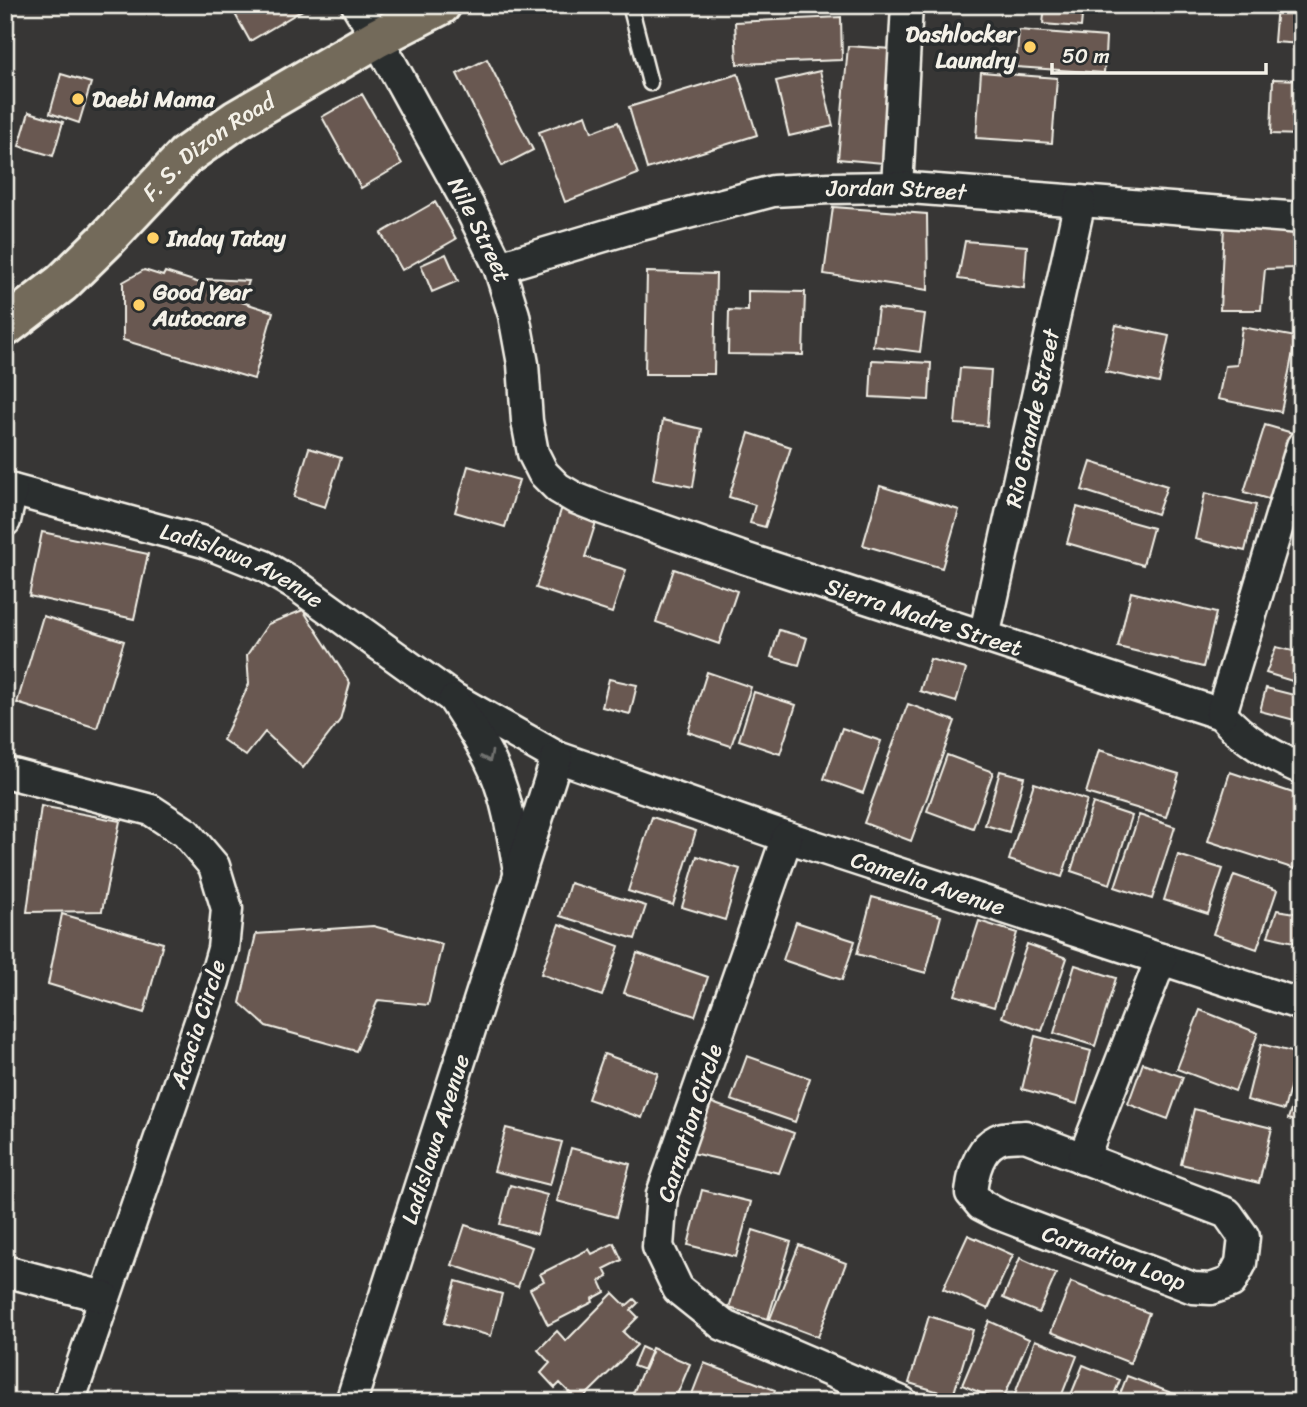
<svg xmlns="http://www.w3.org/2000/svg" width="1307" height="1407" font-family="Sriracha,sans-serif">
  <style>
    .building { fill: #695951; stroke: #f4f1e8; stroke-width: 2 }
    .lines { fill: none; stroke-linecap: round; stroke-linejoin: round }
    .service-casing { stroke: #f4f1e8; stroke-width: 19 }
    .minor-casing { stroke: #f4f1e8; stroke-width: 35 }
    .primary-casing { stroke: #f4f1e8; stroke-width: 44 }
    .service { stroke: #2a2d2e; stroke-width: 14 }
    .minor { stroke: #2a2d2e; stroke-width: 30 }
    .primary { stroke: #736b5a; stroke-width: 38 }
    .oneway { stroke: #71726f }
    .poi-dot { fill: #ffd166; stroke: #2a2d2e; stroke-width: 2.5 }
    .labels { text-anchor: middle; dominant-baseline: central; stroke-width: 7; stroke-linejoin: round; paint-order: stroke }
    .poi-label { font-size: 23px; font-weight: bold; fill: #f4f1e8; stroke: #2a2d2e; text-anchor: start }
    .street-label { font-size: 23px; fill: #f4f1e8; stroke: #2a2d2e }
  </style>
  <rect width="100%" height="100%" fill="#373635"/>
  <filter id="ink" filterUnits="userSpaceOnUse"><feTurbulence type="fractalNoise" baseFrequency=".0143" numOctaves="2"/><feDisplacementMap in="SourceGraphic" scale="14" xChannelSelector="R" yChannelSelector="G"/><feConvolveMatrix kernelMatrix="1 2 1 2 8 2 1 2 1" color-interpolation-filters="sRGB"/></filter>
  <g filter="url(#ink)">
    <path class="building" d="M230,5H311L250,41Z
      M752,5H895L896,6L753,12Z
      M1045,5H1083L1081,27L1043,24Z
      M1277,5H1302V44L1274,42Z
      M841,17L842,60L737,64L735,22Z
      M1019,30L1106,37L1104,73L1016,67Z
      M848,46L892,49L883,163L838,159Z
      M487,59L533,150L502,166L457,74Z
      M820,71L833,126L789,136L776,81Z
      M981,72L1057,78L1052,143L976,138Z
      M61,74L91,83L79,123L50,113Z
      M738,74L757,135L647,169L629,107Z
      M1273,79L1302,80V135L1271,134Z
      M362,94L402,164L361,188L322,117Z
      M29,112L63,122L53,156L19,146Z
      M586,115L592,132L618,122L638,174L565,202L539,132Z
      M435,202L456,239L402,270L381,233Z
      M833,207L927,214L928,290L824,274Z
      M1224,225L1298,229L1295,268L1265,269L1261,310H1220Z
      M965,241L1027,246L1024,288L958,279Z
      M446,254L458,281L432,292L421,265Z
      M144,270L163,276L165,272L206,285L207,279L249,281L242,302L273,312L254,379L123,340V282Z
      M5,272L13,279L5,287Z
      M647,272L716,274L714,374H645Z
      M748,291L805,292L803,355L728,354L729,310L748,311Z
      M878,308L925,314L920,352L873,346Z
      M1116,325L1169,336L1159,383L1106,372Z
      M1242,327L1296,337L1281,412L1218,399L1225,366L1237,365Z
      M872,360L931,363L929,400L870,397Z
      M960,368L991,370L987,426L955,424Z
      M663,420L702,429L693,487L653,479Z
      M1265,425L1296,434L1275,501L1244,492Z
      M749,433L791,447L765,527L750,523L755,505L729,497Z
      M309,448L341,458L325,507L294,497Z
      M1091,462L1167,486L1157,514L1082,490Z
      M468,466L519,480L505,527L455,512Z
      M880,486L959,510L942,568L863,545Z
      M1205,493L1256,505L1245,551L1195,539Z
      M562,507L597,519L585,557L626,570L612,613L536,588Z
      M1077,507L1153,528L1143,565L1067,543Z
      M42,532L148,554L134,619L29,596Z
      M674,569L737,591L719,644L656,622Z
      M1131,592L1216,613L1203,667L1118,647Z
      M303,610L350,683L340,720L303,768L265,732L246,756L223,740L249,684L247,655L268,624Z
      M43,616L124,641L97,728L17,703Z
      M779,630L807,638L799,665L771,657Z
      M1276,647L1302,653V684L1266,673Z
      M930,659L966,669L956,702L920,691Z
      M707,672L751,687L731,746L688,732Z
      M609,679L637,685L630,714L602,707Z
      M1266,688L1302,697V722L1260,711Z
      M754,692L796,705L780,754L739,740Z
      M908,704L955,721L911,841L864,823Z
      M842,728L881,741L863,793L824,779Z
      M1099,750L1179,774L1166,817L1086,793Z
      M947,755L993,772L973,828L927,811Z
      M1000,771L1024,777L1009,832L985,825Z
      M1230,772L1302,796L1301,871L1208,841Z
      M1034,783L1087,800L1062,877L1009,860Z
      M1093,803L1132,816L1110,884L1071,871Z
      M41,806L120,821L102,911L27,912Z
      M1139,815L1175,827L1152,899L1115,887Z
      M652,817L696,831L673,905L628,891Z
      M1178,855L1223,869L1208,914L1164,900Z
      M697,856L740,869L725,920L682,907Z
      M1234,875L1277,890L1257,949L1213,934Z
      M570,883L646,906L635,939L560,916Z
      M872,897L941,916L926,973L857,954Z
      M1277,910L1302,914V944L1268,936Z
      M62,914L163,943L144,1013L48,984Z
      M979,921L1017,933L994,1007L955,995Z
      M796,922L855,941L842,980L783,960Z
      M559,924L619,946L602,996L541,974Z
      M373,926L442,944L428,1005L378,1000L356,1051L266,1026L240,1003L256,934Z
      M1027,944L1067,958L1042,1031L1002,1017Z
      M637,953L708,977L695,1016L624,993Z
      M1075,965L1116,978L1095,1046L1054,1033Z
      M1200,1010L1258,1033L1235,1091L1177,1069Z
      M1035,1036L1091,1051L1077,1104L1022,1089Z
      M1261,1044L1299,1054L1284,1110L1247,1100Z
      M604,1054L658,1073L642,1118L588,1099Z
      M747,1056L810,1078L795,1122L731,1100Z
      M1143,1063L1183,1077L1168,1119L1128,1104Z
      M1302,1077V1123L1288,1119Z
      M707,1101L794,1133L779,1173L692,1153Z
      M1194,1109L1272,1128L1259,1183L1181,1164Z
      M506,1128L562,1142L550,1185L494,1171Z
      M571,1148L630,1164L616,1217L557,1201Z
      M510,1185L547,1195L537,1234L500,1224Z
      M702,1190L751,1202L736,1257L688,1245Z
      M465,1225L532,1247L518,1287L452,1265Z
      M753,1230L791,1242L768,1319L729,1308Z
      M968,1235L1013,1255L988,1309L943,1289Z
      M614,1243L622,1260L604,1269L608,1277L600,1281L605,1292L592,1299L593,1302L548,1325L530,1289L544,1281L540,1274L589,1249L592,1254Z
      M799,1245L846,1263L818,1337L770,1319Z
      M1020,1258L1056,1274L1039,1313L1003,1298Z
      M456,1281L502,1294L491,1336L444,1323Z
      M1071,1282L1149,1313L1130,1363L1051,1332Z
      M613,1293L626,1306L634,1299L638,1303L631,1310L638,1317L623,1332L637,1345L579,1402L560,1383L555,1388L541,1373L550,1363L538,1350L557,1331L566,1341Z
      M929,1316L973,1330L953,1396L909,1383Z
      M989,1321L1029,1339L1002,1402L962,1385Z
      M1035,1340L1077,1356L1059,1402H1020L1013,1399Z
      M641,1347L652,1352L644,1370L633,1366Z
      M652,1348L690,1364L674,1402H640L631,1398Z
      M704,1363L775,1390L771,1402H689Z
      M1083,1365L1120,1380L1111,1402H1068Z
      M1127,1376L1177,1395L1175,1402H1117Z"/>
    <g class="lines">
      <g class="service-casing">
        <path id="service" d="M630,5L650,83"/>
      </g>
      <g class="minor-casing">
        <g id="minor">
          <path id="s1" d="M357,5L377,38L469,206L499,267L514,315L523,364L527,421L533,453L543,473L558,488L575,498L603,509L744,558L1221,714C1244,740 1270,755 1302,769"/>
          <path d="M897,187L907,5"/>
          <path id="s2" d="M499,267L641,225L773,191L830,188L897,187L1302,218"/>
          <path id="s3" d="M5,488L204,542L264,566L299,587L453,698L557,757L787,837L1302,1005"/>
          <path d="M5,521L12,490"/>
          <path id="s4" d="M984,637L1080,201"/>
          <path d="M454,700C469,723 484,746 495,771C508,802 513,837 519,871"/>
          <path d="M1221,714L1302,446"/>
          <path d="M5,772L151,810L186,833L214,866L227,909L223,949L214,981L69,1402"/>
          <path d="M787,837L662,1194L658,1247L678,1289L723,1325L902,1402"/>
          <path d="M1025,1136L1227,1213L1244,1237L1241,1263L1231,1282L1211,1289L1193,1288L998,1214L981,1205L971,1193C973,1174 978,1149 997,1140C1004,1136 1017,1137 1025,1136Z"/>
          <path d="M1083,1159L1161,959"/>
          <path d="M5,1271L104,1297"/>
          <path id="s5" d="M351,1402L557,757"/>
        </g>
      </g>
      <g class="primary-casing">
        <g id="primary">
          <path id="s6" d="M5,327L62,283L105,241L185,156L236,120L377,38L441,5"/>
        </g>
      </g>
      <use href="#service" class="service"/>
      <use href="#minor" class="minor"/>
      <use href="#primary" class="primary"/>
    </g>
    <defs><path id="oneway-chevron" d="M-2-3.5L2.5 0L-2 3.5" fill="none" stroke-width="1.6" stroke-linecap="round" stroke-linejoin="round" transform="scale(1.75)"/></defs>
    <use class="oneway" href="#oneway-chevron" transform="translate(488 757) rotate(64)"/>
  </g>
  <g class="poi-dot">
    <circle cx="1030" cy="47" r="7"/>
    <circle cx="78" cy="99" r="7"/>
    <circle cx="153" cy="238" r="7"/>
    <circle cx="139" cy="305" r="7"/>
  </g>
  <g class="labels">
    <g class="poi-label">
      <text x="1016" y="34" text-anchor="end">Dashlocker<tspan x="1016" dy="26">Laundry</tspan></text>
      <text x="92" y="99">Daebi Mama</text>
      <text x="167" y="238">Inday Tatay</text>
      <text x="153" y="292">Good Year<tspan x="153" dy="26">Autocare</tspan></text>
    </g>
    <g class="street-label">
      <text stroke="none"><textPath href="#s6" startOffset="273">F. S. Dizon Road</textPath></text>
      <text stroke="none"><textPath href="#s2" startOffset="408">Jordan Street</textPath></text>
      <text stroke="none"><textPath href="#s1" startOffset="256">Nile Street</textPath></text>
      <text stroke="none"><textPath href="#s4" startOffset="224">Rio Grande Street</textPath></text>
      <text stroke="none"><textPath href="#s3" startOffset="250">Ladislawa Avenue</textPath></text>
      <text stroke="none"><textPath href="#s1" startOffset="920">Sierra Madre Street</textPath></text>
      <text stroke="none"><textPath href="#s3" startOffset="1013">Camelia Avenue</textPath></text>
      <text transform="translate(198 1024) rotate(-72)">Acacia Circle</text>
      <text transform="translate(690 1123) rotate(-72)">Carnation Circle</text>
      <text stroke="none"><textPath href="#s5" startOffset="276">Ladislawa Avenue</textPath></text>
      <text transform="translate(1114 1258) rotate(20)">Carnation Loop</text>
    </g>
  </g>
  <rect width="1307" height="1407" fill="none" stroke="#2a2d2e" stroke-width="28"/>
  <rect x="14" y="14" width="1279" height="1379" fill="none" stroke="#f4f1e8" stroke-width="2.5" filter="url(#ink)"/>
  <path d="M1052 63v10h214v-10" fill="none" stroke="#f4f1e8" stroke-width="3.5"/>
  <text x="1062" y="63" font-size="21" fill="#f4f1e8" stroke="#2a2d2e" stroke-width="5" paint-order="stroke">50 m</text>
</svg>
